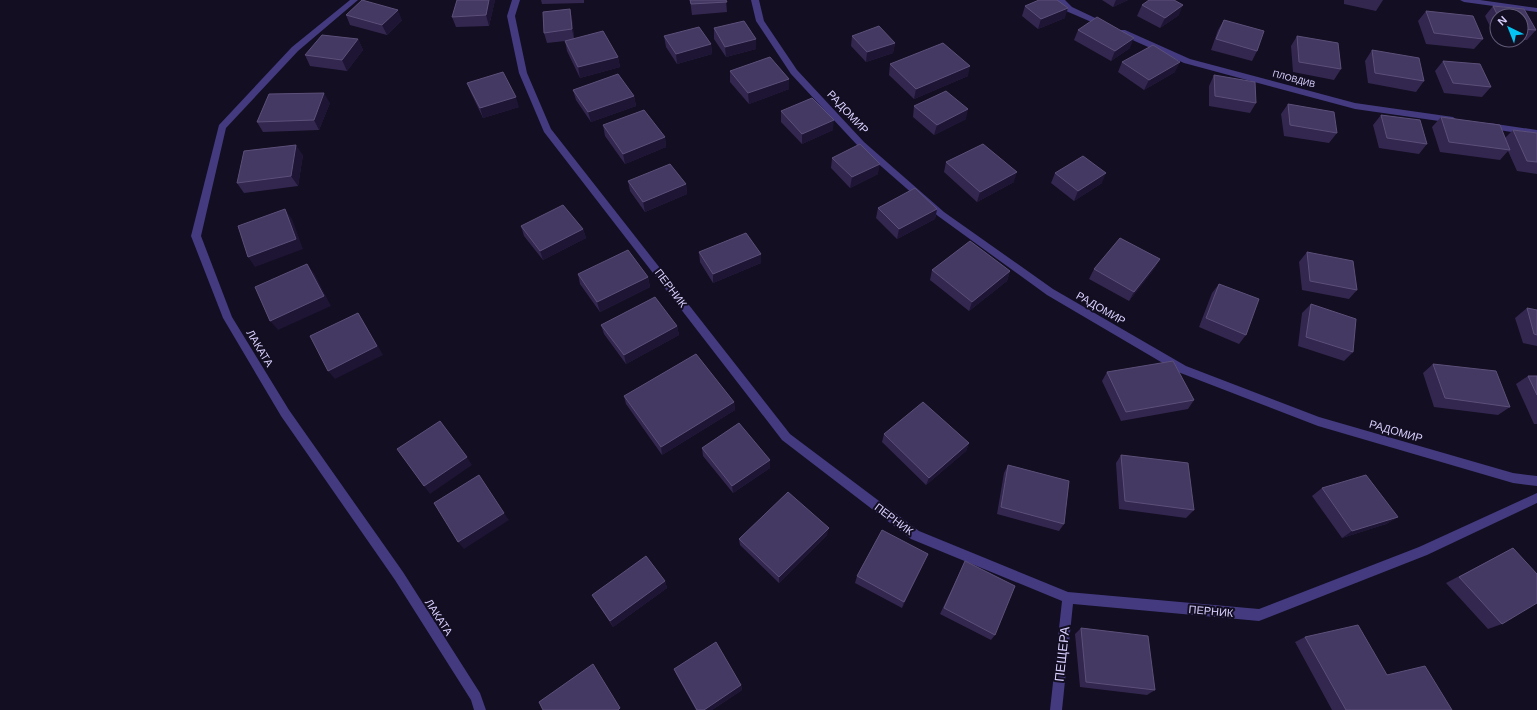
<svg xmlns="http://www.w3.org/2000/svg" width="1537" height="710" font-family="Helvetica,sans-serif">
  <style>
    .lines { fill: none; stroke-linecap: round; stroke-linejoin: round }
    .minor { fill: #433a7f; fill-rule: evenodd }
    .wall { fill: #33274f }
    .shaded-wall { fill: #1e1535 }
    .building { fill: #443962; stroke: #5c507a }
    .labels { text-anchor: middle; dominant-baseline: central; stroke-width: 4; stroke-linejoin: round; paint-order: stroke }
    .far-street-label { font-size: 9px; fill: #d9cffe; stroke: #130e21 }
    .street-label { font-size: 11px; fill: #d9cffe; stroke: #130e21 }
    .near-street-label { font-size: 13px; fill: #d9cffe; stroke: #130e21 }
  </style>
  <rect width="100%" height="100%" fill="#130e21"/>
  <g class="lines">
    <path class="minor" d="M350,0H358L298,51L226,128L201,236L232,317L289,410L403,572L480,693L486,710H474L471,700L395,580L281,416L223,318L191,236L219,125L292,47Z
      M512,0H520L515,16L527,73L551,129L790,434L919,531L1068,592L1259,609L1419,547L1537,493V503L1427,555L1259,621L1073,604L1062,710H1050L1062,601L911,539L782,440L544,132L519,73L507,16Z
      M751,0H759L764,21L797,70L864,142L944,212L1053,289L1186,366L1319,417L1513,473L1537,476V486L1513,483L1318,426L1178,372L1047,295L938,216L858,146L791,74L756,21Z
      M1057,0H1065L1072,7L1110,25L1106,27H1103L1066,11Z
      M1460,0H1480L1537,8V12L1464,2Z
      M1119,30H1125L1190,59L1355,103L1453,117L1457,120L1453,123L1355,109L1184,63L1119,34Z
      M1489,123L1537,130V136L1486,128V124Z"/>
  </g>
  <path class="wall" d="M457,0H495L489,26L456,27L452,17Z
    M541,0H584V3L542,4Z
    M690,0H726L727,12L692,15Z
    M1102,0H1128L1113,7Z
    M1344,0H1383L1376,11L1344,4Z
    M1142,5L1179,15L1160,28L1137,16Z
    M1025,6L1065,18L1038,29L1022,16Z
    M1493,6L1524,9L1536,30L1527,40H1521V16H1497V38L1495,37L1485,16Z
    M570,9L572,19L574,38L618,57L620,67L580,78L567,51L565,41L547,43L544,33Z
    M1426,11L1483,39L1474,49L1426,44L1418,21Z
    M346,15L402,20L387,35L350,25Z
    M1224,20L1257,51L1252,61L1211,50L1218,30Z
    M714,28L756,49L726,57L714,39Z
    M1078,30L1130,48L1111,61L1074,40Z
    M664,36L711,44L712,54L677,64L666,47Z
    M852,36L895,43L893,53L866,62L851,46Z
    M1297,36L1341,69L1334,80L1293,72L1291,46Z
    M358,39L363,50L347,71L310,66L305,55Z
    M1372,50L1424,81L1416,92L1368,83L1365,61Z
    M1443,61L1491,87L1482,97L1444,93L1435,71Z
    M1122,62L1175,72L1144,90L1118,72Z
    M890,64L968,76L914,99L889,75Z
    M730,71L789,79V89L749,104L730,82Z
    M1214,75L1256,103L1250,113L1209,106V86Z
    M467,83L519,107L483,118L471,93Z
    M573,90L634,96L636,106L591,122L576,100Z
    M330,103L319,130L263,132L257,122Z
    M1288,104L1337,133L1329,143L1284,136L1281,114Z
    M914,106L966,119L934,135L913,117Z
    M781,111L833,130L802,144L781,122Z
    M1381,115L1427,144L1419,154L1379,148L1373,125Z
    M1441,117L1505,138L1513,130L1537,133V174L1517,171L1508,151L1500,160L1440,152L1432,127Z
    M603,125L665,137L666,147L625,164L605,136Z
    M303,155L298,186L244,193L237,183Z
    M832,158L878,174L850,188L831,168Z
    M946,162L1014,182L977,202L944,172Z
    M1055,173L1102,183L1074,201L1051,183Z
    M628,181L686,184L687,194L645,212L630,191Z
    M878,208L937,209L935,219L897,239L876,218Z
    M521,226L583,229L586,238L543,260L524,236Z
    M699,252L761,263L713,283L700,262Z
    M1307,252L1357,290L1349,299L1302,290L1299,262Z
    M1160,259L1154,269L1129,301L1089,279L1094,269Z
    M932,270L1010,271L1007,281L969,311L930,280Z
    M578,274L648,277L650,287L600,312L580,284Z
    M1219,284L1246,335L1239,344L1199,327L1212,293Z
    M1311,304L1353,352L1344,361L1298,346L1302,313Z
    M1527,308L1537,310V346L1523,343L1515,318Z
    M601,325L677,326L679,335L626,364L604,334Z
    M1433,364L1510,407L1498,415L1434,407L1423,373Z
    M1107,372L1194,400L1188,409L1121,421L1102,381Z
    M1528,376H1537V424H1534L1516,384Z
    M624,396L734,402L735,410L662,455L626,404Z
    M884,434L969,443L966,451L926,485L882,442Z
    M702,448L770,460V468L733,493L703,456Z
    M1121,455L1194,510L1186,518L1119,509L1116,463Z
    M1008,465L1064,524L1059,531L997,514L1004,473Z
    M1322,488L1398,517L1386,524L1342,538L1312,496Z
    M827,535L779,583L740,545L739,539Z
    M1513,548L1502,624L1488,629L1446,583Z
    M928,554L902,608L855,583L857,576Z
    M965,561L995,635L991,640L940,614Z
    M665,581L667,588L613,627L596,601L592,595Z
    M1081,628L1155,690L1147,695L1080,687L1075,634Z
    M1305,637L1387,675L1452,710H1332L1295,642Z
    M674,669L741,685L742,690L712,710H696L676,674Z"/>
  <path class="shaded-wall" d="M489,0H495L489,26L486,15Z
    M1116,0H1128L1113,7Z
    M1183,5L1179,15L1160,28L1165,18Z
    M1068,8L1065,18L1038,29L1041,19Z
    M570,9L572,19L574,40L572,29Z
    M398,10L402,20L387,35L382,25Z
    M1134,38L1130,48L1111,61L1115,51Z
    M358,39L363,50L347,71L342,60Z
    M756,39V49L726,57L725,47Z
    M895,43L893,53L866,62L867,52Z
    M711,44L712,54L677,64L676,54Z
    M618,57L620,67L580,78L578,67Z
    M1180,62L1175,72L1144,90L1149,80Z
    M970,66L968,76L914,99L916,89Z
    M789,79V89L749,104L748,93Z
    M324,93L330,103L319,130L314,120Z
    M634,96L636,106L591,122L588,112Z
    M516,97L519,107L483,118L480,108Z
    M968,109L966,119L934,135L937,125Z
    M834,120L833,130L802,144V134Z
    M665,137L666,147L625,164L623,154Z
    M296,145L303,155L298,186L291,176Z
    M880,164L878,174L850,188L852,177Z
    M1017,172L1014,182L977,202L980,192Z
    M1106,173L1102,183L1074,201L1078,191Z
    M686,184L687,194L645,212L643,202Z
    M285,209L292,219L303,249L255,267L248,257Z
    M937,209L935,219L897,239L899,229Z
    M583,229L586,238L543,260L540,251Z
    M761,254V263L713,283V274Z
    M1160,259L1154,269L1129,301L1134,292Z
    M307,264L314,273L331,306L278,330L270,321Z
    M1010,271L1007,281L969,311L972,302Z
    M648,277L650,287L600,312L597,302Z
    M358,313L364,322L383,355L335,379L328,371Z
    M677,326L679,335L626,364L624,355Z
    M734,402L735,410L662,455L661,447Z
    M969,443L966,451L926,485L929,478Z
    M467,457L472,465L430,494L424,486Z
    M770,460V468L733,493L732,486Z
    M504,513L509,520L464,549L458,542Z
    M1398,517L1386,524L1342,538L1352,531Z
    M829,528L827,535L779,583V577Z
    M928,554L925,561L902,608L904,602Z
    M665,581L667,588L613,627L610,621Z
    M741,685L742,690L712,710H704Z"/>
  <path class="building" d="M362,0L398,10L382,25L346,15Z
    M457,0H489L486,15L452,17Z
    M690,0H726L727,2L691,4Z
    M1039,0H1057L1068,8L1041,19L1025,6Z
    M1149,0H1174L1183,5L1165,18L1142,5Z
    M1493,6L1524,9L1536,30L1521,29V16H1498Z
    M570,9L572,29L544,33L543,12Z
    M1426,11L1473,16L1483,39L1434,33Z
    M1097,17L1134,38L1115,51L1078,30Z
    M1224,20L1264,31L1257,51L1216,39Z
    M744,21L756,39L725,47L714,28Z
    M879,26L895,43L867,52L852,36Z
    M699,27L711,44L676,54L664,36Z
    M603,31L618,57L578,67L565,41Z
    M322,35L358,39L342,60L305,55Z
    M1297,36L1338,43L1341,69L1299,62Z
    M943,43L970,66L916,89L890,64Z
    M1153,45L1180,62L1149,80L1122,62Z
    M1372,50L1419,58L1424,81L1375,73Z
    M770,57L789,79L748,93L730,71Z
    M1443,61L1480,64L1491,87L1453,83Z
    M503,72L516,97L480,108L467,83Z
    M618,74L634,96L588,112L573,90Z
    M1214,75L1255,82L1256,103L1215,96Z
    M946,91L968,109L937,125L914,106Z
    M324,93L314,120L257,122L269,94Z
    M812,98L834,120L802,134L781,111Z
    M1288,104L1334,112L1337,133L1290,125Z
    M644,110L665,137L623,154L603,125Z
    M1381,115L1420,120L1427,144L1387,138Z
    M1441,117L1500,125L1510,150L1449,142Z
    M1513,130L1537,133V162L1527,161Z
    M860,144L880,164L852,177L832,158Z
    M983,144L1017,172L980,192L946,162Z
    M296,145L291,176L237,183L244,151Z
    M1083,156L1106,173L1078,191L1055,173Z
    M670,164L686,184L643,202L628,181Z
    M915,188L937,209L899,229L878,208Z
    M563,205L583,229L540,251L521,226Z
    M285,209L296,239L248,257L238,226Z
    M746,233L761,254L713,274L699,252Z
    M1120,238L1160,259L1134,292L1094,269Z
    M970,241L1010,271L972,302L932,270Z
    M628,250L648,277L597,302L578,274Z
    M1307,252L1353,261L1357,290L1310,281Z
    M307,264L324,296L270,321L255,287Z
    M1219,284L1259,299L1246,335L1206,318Z
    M655,297L677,326L624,355L601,325Z
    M1311,304L1356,319L1353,352L1306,337Z
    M1527,308L1537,310V335L1534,334Z
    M358,313L377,346L328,371L310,336Z
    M696,354L734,402L661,447L624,396Z
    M1173,361L1194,400L1126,412L1107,372Z
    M1433,364L1496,371L1510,407L1445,398Z
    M1528,376H1537V395Z
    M923,402L969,443L929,478L884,434Z
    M440,421L467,457L424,486L397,449Z
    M739,423L770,460L732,486L702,448Z
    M1121,455L1188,463L1194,510L1125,501Z
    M1008,465L1069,481L1064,524L1001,507Z
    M479,475L504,513L458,542L434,503Z
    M1366,475L1398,517L1352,531L1322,488Z
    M788,492L829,528L779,577L739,539Z
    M882,530L928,554L904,602L857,576Z
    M1513,548L1537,574V603L1502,624L1459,577Z
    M646,556L665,581L610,621L592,595Z
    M965,561L1015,586L995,635L944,608Z
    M1358,625L1387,675L1425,666L1452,710H1346L1305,637Z
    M1081,628L1148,636L1155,690L1086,682Z
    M716,642L741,685L704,710H697L674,669Z
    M593,664L620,708L618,710H543L539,702Z"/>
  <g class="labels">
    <g class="far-street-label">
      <text transform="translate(1294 79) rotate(15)">ПЛОВДИВ</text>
    </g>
    <g class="street-label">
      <text transform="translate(848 112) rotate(47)">РАДОМИР</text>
      <text transform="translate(671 288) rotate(53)">ПЕРНИК</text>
      <text transform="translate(1101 308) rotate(30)">РАДОМИР</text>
      <text transform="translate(260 348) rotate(59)">ЛАКАТА</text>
      <text transform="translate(1396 431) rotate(16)">РАДОМИР</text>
      <text transform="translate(894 519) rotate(37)">ПЕРНИК</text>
      <text transform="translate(1211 611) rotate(5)">ПЕРНИК</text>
      <text transform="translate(439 617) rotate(57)">ЛАКАТА</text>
    </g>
    <g class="near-street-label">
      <text transform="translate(1062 654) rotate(-84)">ПЕЩЕРА</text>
    </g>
  </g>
  <g transform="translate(1509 28) rotate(317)"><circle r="19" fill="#130e21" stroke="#625b79"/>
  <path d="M0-3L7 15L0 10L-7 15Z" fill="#05c4f4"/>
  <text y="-6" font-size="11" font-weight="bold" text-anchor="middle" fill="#d9cffe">N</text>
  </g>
</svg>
